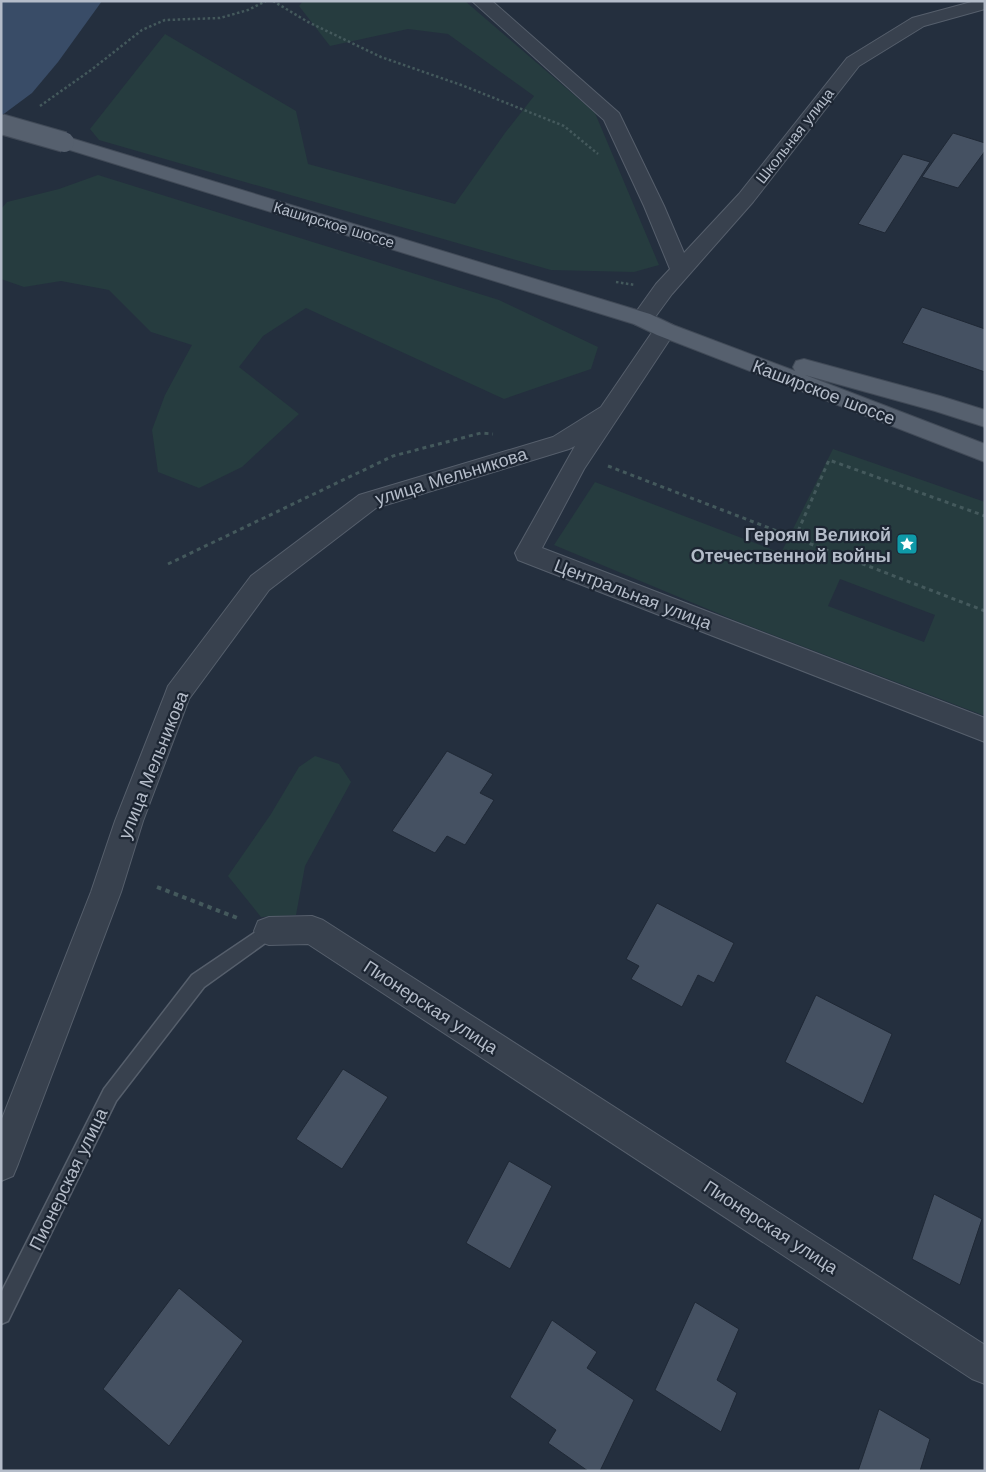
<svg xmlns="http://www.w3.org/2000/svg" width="986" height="1472" font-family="'Work Sans',sans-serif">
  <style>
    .green { fill: #263c3f; fill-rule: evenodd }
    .water { fill: #394c67 }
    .building { fill: #455162; stroke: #1f2835 }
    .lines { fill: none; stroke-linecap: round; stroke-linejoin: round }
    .service-casing { stroke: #565f6c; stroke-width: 3 }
    .minor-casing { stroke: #565f6c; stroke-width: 2 }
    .primary-casing { stroke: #414a57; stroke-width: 2 }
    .path-far2 { stroke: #44595c; stroke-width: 2.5; stroke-dasharray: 2.5 2.5; stroke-linecap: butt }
    .path-far1 { stroke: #44595c; stroke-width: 3; stroke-dasharray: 4 4; stroke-linecap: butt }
    .path { stroke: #44595c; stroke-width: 4; stroke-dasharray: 4.5 4.5; stroke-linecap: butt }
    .service { fill: #38414e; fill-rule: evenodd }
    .minor { fill: #38414e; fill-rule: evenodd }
    .primary { fill: #56606e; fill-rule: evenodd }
    .primary-bridge-casing { stroke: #414a57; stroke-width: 22; stroke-linecap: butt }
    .primary-bridge { stroke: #56606e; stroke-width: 20 }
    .labels { text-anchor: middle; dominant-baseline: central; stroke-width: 4.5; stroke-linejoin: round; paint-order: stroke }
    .far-street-label { font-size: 15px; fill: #b4bcc9; stroke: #1d2633 }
    .street-label { font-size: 18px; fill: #b4bcc9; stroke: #1d2633 }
    .poi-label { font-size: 18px; font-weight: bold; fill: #b4bcc9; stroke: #1d2633; text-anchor: end }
  </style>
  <rect width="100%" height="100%" fill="#242f3e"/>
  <path class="green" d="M303,1H465L595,113L659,265L634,272L551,270L99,140L90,129L165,34L296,111L308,164L455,204L505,133L534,96L448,34L408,29L330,46L299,6Z
    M98,175L499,300L598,347L591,369L504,399L306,308L263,336L239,367L299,414L242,467L199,488L158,472L152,430L165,395L192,345L151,332L109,290L61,281L24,287L1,279V209L7,202L59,189Z
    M833,449L985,502V716L734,620L554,545L595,482L781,553ZM840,579L935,615L924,642L828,606Z
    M315,756L339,764L351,782L305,866L296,915L261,917L228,876L271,814L299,767Z"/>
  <path class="water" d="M1,1H102L58,62L32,93L1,116Z"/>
  <path class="building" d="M953,133L985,143V151L958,188L922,177Z
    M903,154L930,162L885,233L858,224Z
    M922,307L985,329V372L902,343Z
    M447,751L493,774L480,793L494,800L465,845L447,836L435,853L392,831Z
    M657,903L734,943L714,983L698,975L682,1007L631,979L639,966L626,959Z
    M816,995L892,1034L863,1104L785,1062Z
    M343,1069L388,1097L342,1169L296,1139Z
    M509,1161L552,1186L510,1269L466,1243Z
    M934,1194L982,1219L960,1285L912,1259Z
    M179,1288L243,1341L169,1446L103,1389Z
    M695,1302L739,1329L717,1380L737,1393L721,1432L655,1390Z
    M552,1320L597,1352L587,1368L634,1400L600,1471H588L548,1443L556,1430L510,1397Z
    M879,1409L930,1439L920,1471H858Z"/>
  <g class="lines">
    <g class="service-casing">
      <path id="service" d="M269,923L275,926L277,931L275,936L204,987L116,1101L8,1321L1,1324V1293L104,1089L192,975Z"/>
    </g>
    <g class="minor-casing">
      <path id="minor" d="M472,1H492L619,113L664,206L684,253L739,194L847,58L912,18L975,1H985V9L924,26L859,66L753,202L672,294L650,324L642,326L634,324L631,319L656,284L670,269L644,206L604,120Z
        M665,323L673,325L676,330L584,469L542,548L985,718V742L518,560L515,553L575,446L569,449L376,508L269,590L189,699L143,821L121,892L18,1164L13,1176L1,1181V1121L91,892L115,821L165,694L168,686L251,576L359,495L553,437L601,407L657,325Z
        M312,916L323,920L985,1345V1384L972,1379L308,944L269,945L258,941L254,931L258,921L269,917Z"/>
    </g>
    <g class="primary-casing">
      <path id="primary" d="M64,136L650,314L673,325L795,371L793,367L796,361L804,359L940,396L985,410V427L935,411L805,375L985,444V462L657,335L634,324L57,146L54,142L57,138Z"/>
    </g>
    <path class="path-far2" d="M273,1L308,22L381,57L464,86L564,126L598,154
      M40,106L91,70L142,30L165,20L220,18L248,10L266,1
      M616,282L635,285"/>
    <path class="path-far1" d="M608,466L985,611
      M795,538L829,460L985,516
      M168,564L393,456L481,433L493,434"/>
    <path class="path" d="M157,887L240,919"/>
    <use href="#service" class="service"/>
    <use href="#minor" class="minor"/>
    <use href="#primary" class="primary"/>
    <g class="primary-bridge-casing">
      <path id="primary-bridge" d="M1,124L64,142"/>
    </g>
    <use href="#primary-bridge" class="primary-bridge"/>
  </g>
  <defs>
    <g id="sight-square" transform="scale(1.125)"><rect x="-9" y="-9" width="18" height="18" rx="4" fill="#0f9aa8" stroke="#1d2633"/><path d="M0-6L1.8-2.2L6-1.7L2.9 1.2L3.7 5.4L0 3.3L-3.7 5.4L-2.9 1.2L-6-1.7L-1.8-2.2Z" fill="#fff"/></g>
  </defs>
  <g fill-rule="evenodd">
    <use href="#sight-square" x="907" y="544"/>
  </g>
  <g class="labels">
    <g class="far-street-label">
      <text transform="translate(795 136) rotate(-52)">Школьная улица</text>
      <text transform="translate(334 225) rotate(17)">Каширское шоссе</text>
    </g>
    <g class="street-label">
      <text transform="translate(824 392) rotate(21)">Каширское шоссе</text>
      <text transform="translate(451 476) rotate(-17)">улица Мельникова</text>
      <text transform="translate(633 594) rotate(21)">Центральная улица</text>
      <text transform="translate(153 765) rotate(-68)">улица Мельникова</text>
      <text transform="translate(431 1007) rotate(33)">Пионерская улица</text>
      <text transform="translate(68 1179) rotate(-64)">Пионерская улица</text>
      <text transform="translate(771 1227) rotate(33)">Пионерская улица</text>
    </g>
    <g class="poi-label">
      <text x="891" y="534">Героям Великой<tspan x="891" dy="21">Отечественной войны</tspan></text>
    </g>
  </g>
  <rect width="986" height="1472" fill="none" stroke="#b4bcc9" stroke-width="5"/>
</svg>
